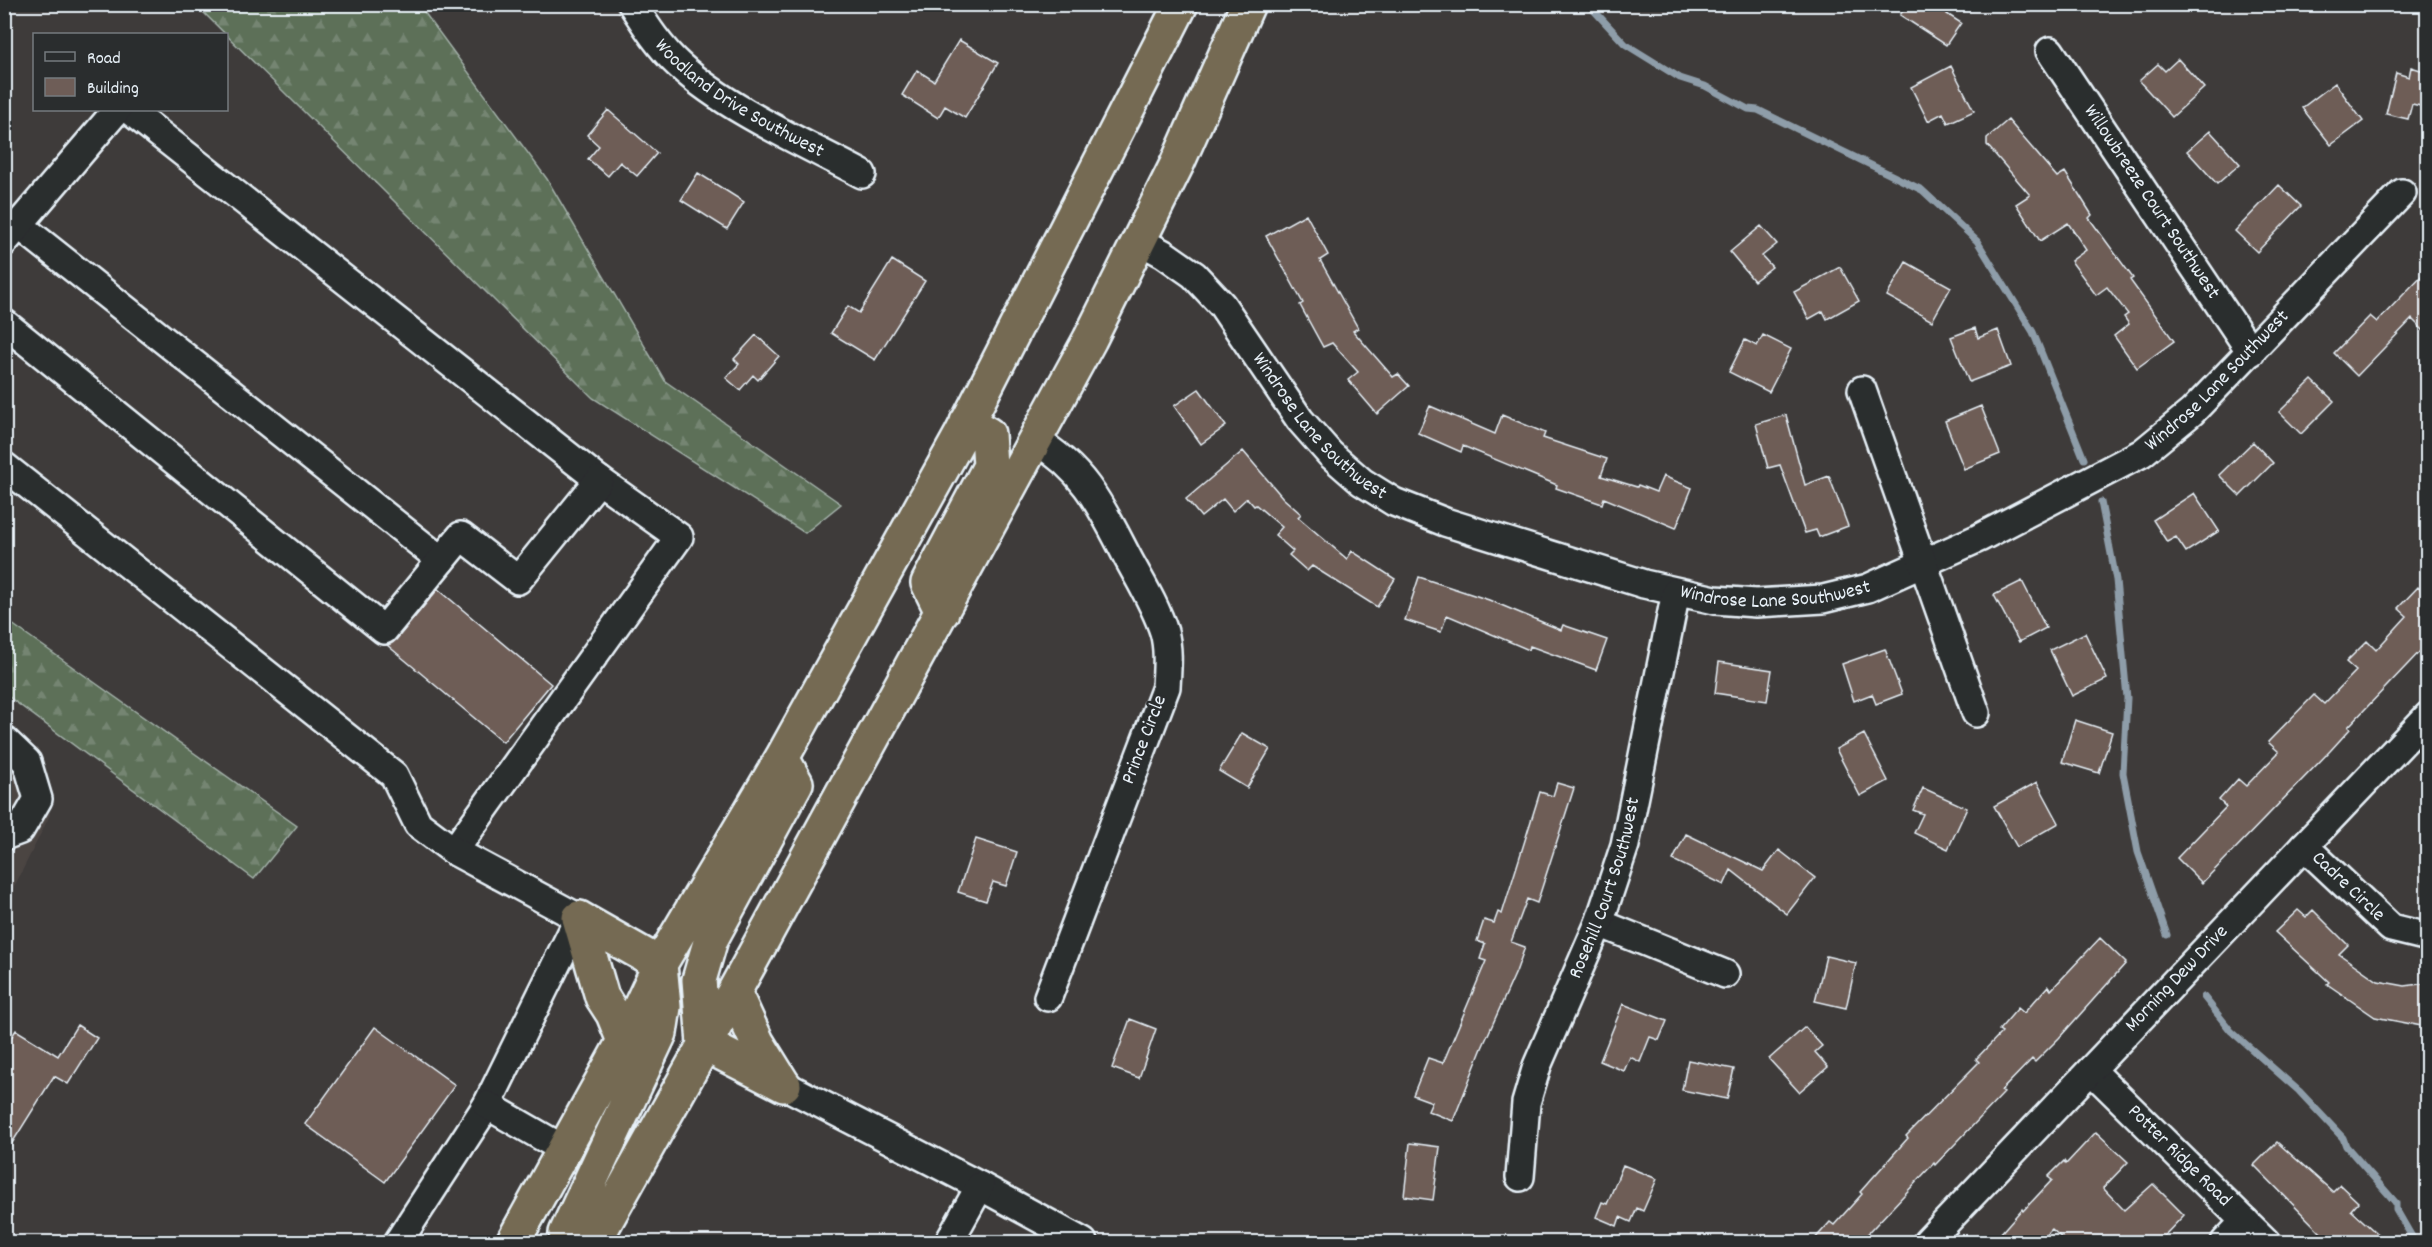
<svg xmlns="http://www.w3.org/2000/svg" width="2432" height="1247" font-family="Dekko,sans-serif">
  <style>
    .built { fill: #4c4543 }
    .forest { fill: url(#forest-firs); stroke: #a2b0a8; stroke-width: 1.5 }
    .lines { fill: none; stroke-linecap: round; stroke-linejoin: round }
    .stream { stroke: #8e9da9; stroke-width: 7 }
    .building { fill: #6e5d57; stroke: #e8f1f8; stroke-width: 1.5 }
    .minor-casing { stroke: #e8f1f8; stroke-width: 32 }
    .highway-casing { stroke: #e8f1f8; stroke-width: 38 }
    .minor { stroke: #2a2d2e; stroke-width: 27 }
    .highway { stroke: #746b52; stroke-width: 33 }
    .labels { text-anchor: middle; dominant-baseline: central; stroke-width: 5; stroke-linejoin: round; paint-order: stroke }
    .street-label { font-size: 20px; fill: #e8f1f8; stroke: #2a2d2e }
  </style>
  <defs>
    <pattern id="forest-firs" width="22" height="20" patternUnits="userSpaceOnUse" patternTransform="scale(1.5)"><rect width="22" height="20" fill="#5d7059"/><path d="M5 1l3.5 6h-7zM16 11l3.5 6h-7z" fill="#748572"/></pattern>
  </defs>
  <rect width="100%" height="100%" fill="#3e3b3a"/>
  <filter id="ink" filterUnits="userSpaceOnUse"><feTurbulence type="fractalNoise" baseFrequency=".0167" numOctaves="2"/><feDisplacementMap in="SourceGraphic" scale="12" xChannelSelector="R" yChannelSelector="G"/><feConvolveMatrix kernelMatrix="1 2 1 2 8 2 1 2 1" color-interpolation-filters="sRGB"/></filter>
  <g filter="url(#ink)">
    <path class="built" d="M5,727L39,750L50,815L5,905Z"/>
    <path class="forest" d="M196,5H419L547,179L665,381L841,504L805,533L593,398Z
      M5,619L297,826L254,879L5,694Z"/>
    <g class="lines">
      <path class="stream" d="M1588,4L1625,44L1680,78L1705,86L1748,109L1758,110L1922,190L1977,241L2033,332L2084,459
        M2101,502L2116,580L2127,698L2123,773L2138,852L2167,935
        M2204,997L2231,1031L2299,1091L2343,1138L2346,1146L2396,1203V1209L2415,1242"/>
    </g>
    <path class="building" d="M1908,4H1954L1947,14L1961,23L1946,45L1900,15Z
      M959,40L998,63L965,118L945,106L938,118L902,95L917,70L934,81Z
      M2178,59L2204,88L2172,117L2139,81L2158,64L2165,71Z
      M1951,66L1974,111L1948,123L1943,113L1928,121L1911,87Z
      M2411,67L2427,72V98L2425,107L2412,104L2408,119L2386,114L2396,73L2409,77Z
      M2335,83L2363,121L2331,145L2302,108Z
      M608,110L657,153L637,176L620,162L608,176L588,159L599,146L587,135Z
      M2008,120L2057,177L2065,172L2092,215L2089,218L2133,278L2130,280L2174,341L2137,368L2114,336L2129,324L2124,317L2128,314L2107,287L2096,295L2071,261L2086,250L2068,223L2040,241L2016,204L2030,195L1987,145V138Z
      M2210,131L2240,164L2217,184L2187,151Z
      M698,173L744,202L727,229L681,200Z
      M2279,185L2301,206L2257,252L2235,231Z
      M1306,214L1328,255L1320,260L1358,328L1353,331L1393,377L1398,374L1409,386L1377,414L1348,380L1358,372L1332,343L1323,347L1300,305L1303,303L1266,236Z
      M1761,226L1777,244L1762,256L1772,267L1754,281L1730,252Z
      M892,260L925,281L875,360L831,333L848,306L859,313Z
      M1906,262L1951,287L1932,321L1887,296Z
      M1840,267L1859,301L1827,319L1823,311L1809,319L1794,292Z
      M2427,270V334L2412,319L2357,376L2334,353L2370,316L2377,322Z
      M1975,328L1978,338L1998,330L2011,366L1969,382L1951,337Z
      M756,335L779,356L758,380L753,375L740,390L726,378L739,364L734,359Z
      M1763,335L1791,349L1769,392L1729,372L1745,340L1757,346Z
      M2312,380L2334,401L2301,434L2279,412Z
      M1199,389L1226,426L1201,444L1174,406Z
      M1430,406L1495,434L1502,415L1545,433L1543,438L1607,459L1601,476L1637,487L1638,485L1656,492L1663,476L1692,488L1676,528L1604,498L1602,504L1556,488L1557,485L1463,446L1461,452L1418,433Z
      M1981,406L2000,454L1964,469L1945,421Z
      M1786,415L1805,485L1829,476L1848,526L1819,537L1816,530L1805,533L1780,465L1768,468L1756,424Z
      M2253,442L2273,463L2240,496L2219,475Z
      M1243,451L1283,498L1301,514L1298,517L1347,559L1352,551L1395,579L1377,607L1312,566L1307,571L1289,555L1293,551L1275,535L1282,527L1256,505L1254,506L1247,498L1233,511L1223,499L1201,517L1186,499Z
      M2194,493L2219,531L2186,552L2176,537L2167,542L2153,520Z
      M1419,577L1489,600L1561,630L1563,625L1607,640L1596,670L1530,646L1529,650L1447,615L1441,632L1405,620Z
      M2022,581L2046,628L2019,642L1994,595Z
      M2418,587L2427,596V644L2348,727L2350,729L2330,751L2202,883L2177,858L2226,807L2219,800L2238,779L2246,786L2279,752L2268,742L2314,695L2324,704L2356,671L2346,662L2367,641L2376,650L2407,616L2398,608Z
      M438,589L551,684L503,742L387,645L396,640Z
      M2085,633L2107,679L2072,696L2050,650Z
      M1885,649L1902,694L1876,704L1872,694L1854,701L1842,664Z
      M1719,662L1772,670L1767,701L1715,693Z
      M2075,720L2112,732L2099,773L2062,762Z
      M1242,733L1270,749L1247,788L1219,771Z
      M1864,734L1888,781L1860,796L1836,749Z
      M2037,782L2059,823L2017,847L1994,806Z
      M1557,783L1574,788L1537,903L1527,899L1511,942L1525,947L1516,972L1482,1048L1453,1121L1428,1111L1432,1102L1413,1095L1428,1058L1443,1063L1486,961L1480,959L1485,944L1477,941L1484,920L1494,923L1498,912L1502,914L1540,792L1553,796Z
      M1923,788L1967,808L1948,849L1914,833L1923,814L1913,810Z
      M1686,834L1763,871L1779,850L1815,878L1787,914L1731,870L1724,885L1673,860Z
      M976,839L1017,852L1006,886L993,882L986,901L958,892Z
      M2298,910L2306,917L2313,910L2348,945L2339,954L2378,981L2405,986L2427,983V1027L2375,1017L2327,984L2329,982L2275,932Z
      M2100,938L2126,963L2059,1038L2035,1062L2032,1059L2001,1091L2004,1093L1935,1165L1934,1163L1860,1242H1812L1830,1222L1834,1225L1862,1194L1860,1192L1908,1138L1906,1136L1979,1062L1976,1059L2002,1032L1999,1030L2018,1008L2024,1013L2048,986L2051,990Z
      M1826,956L1856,963L1846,1008L1815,1001Z
      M1623,1004L1667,1021L1659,1040L1650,1037L1640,1062L1630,1057L1624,1071L1600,1061Z
      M1130,1019L1156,1029L1139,1078L1112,1068Z
      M77,1025L97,1038L68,1084L54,1076L4,1156V1048L16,1030L58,1056Z
      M375,1027L455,1085L385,1182L305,1124Z
      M1805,1027L1822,1046L1815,1052L1828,1067L1799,1092L1769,1059Z
      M1688,1060L1734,1069L1727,1099L1682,1090Z
      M2096,1132L2128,1162L2103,1188L2124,1210L2153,1184L2184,1215L2162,1238L2159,1236L2153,1242H2066L2052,1229L2039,1242H1993L2022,1209L2023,1211L2052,1180L2048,1177L2064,1161L2066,1164Z
      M2277,1142L2333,1192L2340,1185L2358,1202L2351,1210L2386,1242H2335L2327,1235L2325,1237L2254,1165Z
      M1410,1143L1440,1147L1433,1200L1404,1196Z
      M1623,1165L1657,1179L1643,1211L1637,1208L1631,1222L1620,1217L1617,1226L1596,1217L1602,1202L1607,1204Z"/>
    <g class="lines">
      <g class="minor-casing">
        <g id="minor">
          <path id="s1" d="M632,4C646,26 660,48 680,66C728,110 804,143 862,174"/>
          <path id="s2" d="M2050,51L2251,352"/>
          <path d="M129,110L599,480L679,537L454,851"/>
          <path d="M19,225L441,560"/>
          <path id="s3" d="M1140,241L1164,254L1194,275L1222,305L1300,420L1330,454L1362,482L1394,502L1445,522L1644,584L1715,600L1756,603L1823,599L1868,588L1979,538L2142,453L2192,412L2402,193"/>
          <path d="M4,242L117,110"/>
          <path d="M4,323L384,630L461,536L518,580L599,480"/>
          <path d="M1862,390L1976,713"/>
          <path d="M1036,441C1087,471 1103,511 1130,562C1142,584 1156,607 1164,632C1169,650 1167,669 1166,687L1048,997"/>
          <path d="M4,466L394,775L418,824L454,851L579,918L487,1105L398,1242"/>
          <path d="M4,740L27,762L38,799L20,830L4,836"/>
          <path id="s4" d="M2304,846L2391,928L2428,937"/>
          <path d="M1599,923L1725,974"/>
          <path id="s5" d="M2091,1070L2266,1242"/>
          <path d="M784,1085L980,1186L1083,1242"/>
          <path d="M487,1105L565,1150"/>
          <path id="s6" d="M1520,1177L1526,1103L1537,1066L1599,923L1625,845L1676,592"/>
          <path d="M949,1242L980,1186"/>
          <path id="s7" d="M1927,1242L2428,716"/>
          <path d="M2225,1242L2245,1221"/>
        </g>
      </g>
      <g class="highway-casing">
        <path id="highway" d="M942,612L928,583L990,466L988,434L967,422
          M782,758L796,783L711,939L699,980L704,1044L784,1085
          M579,918L602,997L613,1014L624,1041
          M734,992L757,1042L783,1084
          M513,1242L624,1041L660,964L782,758L961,435L1181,4
          M569,1242L566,1233L660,1033L664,1007L660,964L579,918
          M594,1242L734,992L1090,339L1177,164L1248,4"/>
      </g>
      <use href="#minor" class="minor"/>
      <use href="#highway" class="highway"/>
    </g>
  </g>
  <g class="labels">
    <g class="street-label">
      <text stroke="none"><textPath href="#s1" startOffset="146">Woodland Drive Southwest</textPath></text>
      <text stroke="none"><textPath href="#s2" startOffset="182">Willowbreeze Court Southwest</textPath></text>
      <text stroke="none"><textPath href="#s3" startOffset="1270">Windrose Lane Southwest</textPath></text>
      <text stroke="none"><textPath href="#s3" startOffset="262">Windrose Lane Southwest</textPath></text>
      <text stroke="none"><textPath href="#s3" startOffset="766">Windrose Lane Southwest</textPath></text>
      <text transform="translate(1145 740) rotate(-69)">Prince Circle</text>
      <text stroke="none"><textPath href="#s6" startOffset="304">Rosehill Court Southwest</textPath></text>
      <text stroke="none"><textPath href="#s4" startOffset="60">Cadre Circle</textPath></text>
      <text stroke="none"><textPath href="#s7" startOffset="363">Morning Dew Drive</textPath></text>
      <text stroke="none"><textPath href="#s5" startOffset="123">Potter Ridge Road</textPath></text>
    </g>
  </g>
  <rect width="2432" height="1247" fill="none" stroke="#2a2d2e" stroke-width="24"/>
  <rect x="12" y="12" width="2408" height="1223" fill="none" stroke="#e8f1f8" stroke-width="2" filter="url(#ink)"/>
  <rect x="33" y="33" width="195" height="78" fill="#2a2d2e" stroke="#767b7f" stroke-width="1.5"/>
  <rect x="45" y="52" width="30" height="9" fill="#2a2d2e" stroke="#767b7f" stroke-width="1.5"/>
  <text x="87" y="63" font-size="18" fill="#e8f1f8">Road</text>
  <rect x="45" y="78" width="30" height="18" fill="#6e5d57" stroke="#767b7f" stroke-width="1.5"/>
  <text x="87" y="93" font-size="18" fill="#e8f1f8">Building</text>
</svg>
